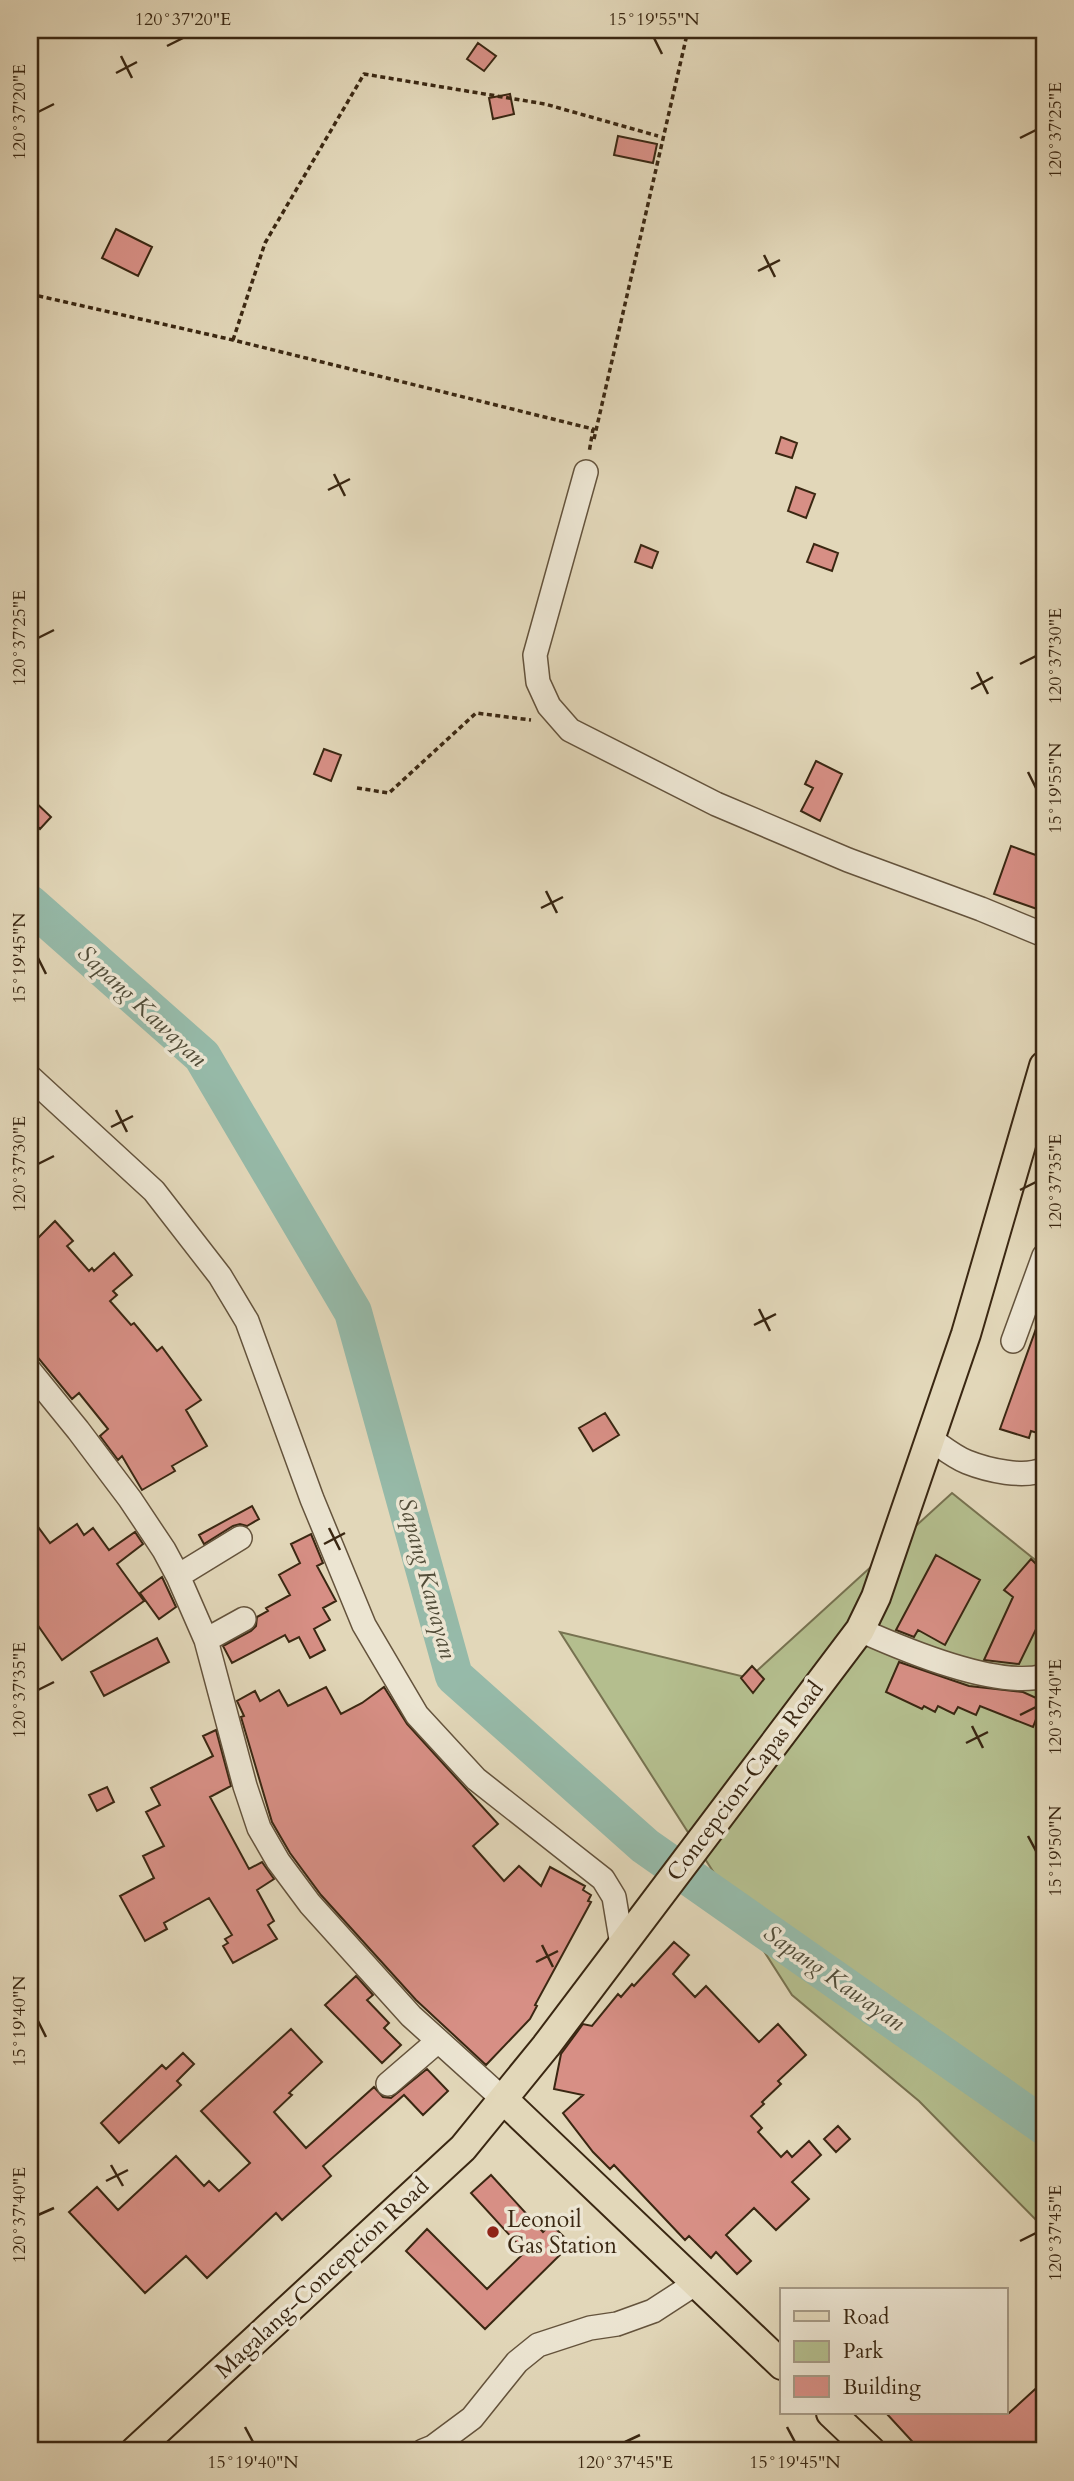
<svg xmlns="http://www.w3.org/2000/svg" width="1074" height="2481" font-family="Cardo,serif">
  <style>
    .green { fill: #b4be8e; stroke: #777250; stroke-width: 2 }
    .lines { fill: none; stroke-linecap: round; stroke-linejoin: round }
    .river { stroke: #96baa9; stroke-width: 38 }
    .building { fill: #d78f85; stroke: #3a2712; stroke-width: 2 }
    .minor-casing { stroke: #64533c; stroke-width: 26 }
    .major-casing { stroke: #3a2712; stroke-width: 32 }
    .path { stroke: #3a2712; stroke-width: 3.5; stroke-dasharray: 5 3.5; stroke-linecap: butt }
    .minor { stroke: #ece5d2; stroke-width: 23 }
    .major { stroke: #e2d7b9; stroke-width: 28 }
    .ticks { fill: none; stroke: #3a2712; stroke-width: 2.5 }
    .poi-dot { fill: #8f2418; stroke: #ece5d2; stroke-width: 2.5 }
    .labels { text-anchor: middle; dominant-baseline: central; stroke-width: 7; stroke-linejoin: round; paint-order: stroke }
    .street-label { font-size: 23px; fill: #3a2712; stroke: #ece5d2 }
    .poi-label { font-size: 23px; fill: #3a2712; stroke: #ece5d2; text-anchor: start }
    .water-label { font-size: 24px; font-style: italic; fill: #514c38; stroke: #ece5d2 }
    .neatline { fill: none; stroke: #3a2712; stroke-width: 2.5 }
    .ticks-label { font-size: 18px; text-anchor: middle; fill: #3a2712 }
  </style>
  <rect width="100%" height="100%" fill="#e2d7b9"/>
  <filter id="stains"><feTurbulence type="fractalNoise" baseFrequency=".00286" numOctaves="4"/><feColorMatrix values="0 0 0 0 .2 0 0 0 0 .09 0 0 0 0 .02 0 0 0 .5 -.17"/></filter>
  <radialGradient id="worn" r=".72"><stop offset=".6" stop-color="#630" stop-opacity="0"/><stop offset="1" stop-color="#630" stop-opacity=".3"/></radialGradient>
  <path class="green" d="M952,1493L1044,1567V2228L919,2101L792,1995L560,1632L749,1678Z"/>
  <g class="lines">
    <path class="river" d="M30,904L202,1056L353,1312L454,1676L645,1846L1044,2126"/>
  </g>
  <path class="building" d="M478,43L496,56L484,71L467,59Z
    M510,94L514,114L493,119L489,98Z
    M618,136L657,144L653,163L614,155Z
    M116,229L152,247L138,276L102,258Z
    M781,437L797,443L792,458L776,453Z
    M796,487L815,494L806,518L788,511Z
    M814,544L838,553L832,571L807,562Z
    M641,545L658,552L652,568L635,562Z
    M324,749L341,755L331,781L314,774Z
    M816,761L842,774L820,821L801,811L813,788L805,784Z
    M30,797L51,817L40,829L30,819Z
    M1011,846L1044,858V889L1037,909L994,894Z
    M55,1221L73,1241L67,1246L89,1271L92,1268L94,1271L114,1253L132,1275L113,1291L117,1295L110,1301L131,1325L134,1323L157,1351L162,1347L201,1400L186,1410L207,1446L172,1466L175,1471L142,1490L122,1456L118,1460L100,1436L108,1429L79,1393L72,1399L30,1348V1246Z
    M1042,1312H1044V1389L1039,1406L1044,1408V1435L1031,1431L1029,1438L1000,1429Z
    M605,1413L619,1435L593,1451L579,1428Z
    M252,1506L259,1519L247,1526L240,1524L233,1526L204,1544L199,1535Z
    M30,1516L50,1543L77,1524L84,1535L93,1528L109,1550L135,1532L143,1544L117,1564L144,1601L62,1660L30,1614Z
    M311,1534L323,1563L317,1566L336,1601L323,1608L330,1620L314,1629L325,1650L310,1658L299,1637L289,1642L285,1635L232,1663L223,1646L251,1631L256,1626L257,1617L268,1611L266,1608L290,1595L279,1575L300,1563L291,1544Z
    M936,1555L980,1580L945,1645L918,1630L914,1637L896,1630Z
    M1031,1559L1044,1572V1627L1039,1623L1019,1664L984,1660L1013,1597L1004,1590Z
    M162,1577L176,1607L159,1619L140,1593Z
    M157,1638L169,1662L104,1696L91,1672Z
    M899,1662L969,1686L1023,1692L1043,1701L1033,1727L980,1706L976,1715L958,1707L954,1714L938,1706L935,1712L924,1706L922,1709L886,1692Z
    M752,1666L764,1679L753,1693L741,1678Z
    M326,1687L341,1714L362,1703L384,1687L407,1724L498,1824L473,1846L504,1881L519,1866L541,1886L550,1867L585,1886L583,1890L591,1895L588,1901L591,1902L535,2005L537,2006L530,2019L486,2065L416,2000L321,1895L290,1853L272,1822L241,1717L244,1716L237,1701L255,1691L260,1701L279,1690L288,1706Z
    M216,1730L231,1786L210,1797L249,1869L262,1862L274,1879L257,1890L274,1921L268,1925L277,1939L233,1963L223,1946L228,1943L225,1939L232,1935L209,1898L164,1923L167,1929L145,1941L120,1896L154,1878L143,1856L164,1846L146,1812L160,1805L151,1788L213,1756L203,1736Z
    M107,1787L114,1802L97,1811L89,1795Z
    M674,1942L689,1955L673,1974L695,1997L706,1986L759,2042L778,2024L806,2055L778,2081L781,2084L762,2102L764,2104L751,2116L762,2128L758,2132L781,2157L787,2151L792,2157L809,2141L821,2155L792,2182L809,2199L776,2230L754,2208L726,2235L751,2261L737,2274L716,2252L711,2258L689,2236L685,2240L614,2165L610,2169L593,2152L563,2113L583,2095L554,2089L561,2054L583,2024L592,2026L618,1994L621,1997L632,1984L634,1986Z
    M356,1976L373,1995L367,2000L389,2023L384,2028L401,2045L382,2063L325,2005Z
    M291,2029L322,2062L289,2093L292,2095L274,2112L306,2148L374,2087L383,2097L391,2098L427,2069L448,2091L423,2115L404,2095L323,2166L331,2176L282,2220L276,2213L207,2278L186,2256L145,2293L69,2212L97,2187L118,2210L176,2156L204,2186L209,2181L219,2191L250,2163L201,2111Z
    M183,2053L194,2064L177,2081L181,2085L119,2143L101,2123L162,2065L166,2069Z
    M838,2126L850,2139L836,2152L824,2139Z
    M491,2175L543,2232L551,2224L571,2244L485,2329L406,2251L427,2229L487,2289L525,2252L471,2193Z
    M1044,2381V2451H921L886,2413H1009Z"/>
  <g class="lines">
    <g class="minor-casing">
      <path id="minor" d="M586,472L535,655L538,682L549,706L570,730L716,804L848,860L981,909L1044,935
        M30,1077L154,1191L220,1276L247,1321L312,1499L364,1625L417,1715L476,1779L603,1879L614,1897L622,1945
        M1013,1341L1044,1256
        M30,1371L78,1430L130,1499L164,1550L178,1576L206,1640L245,1786L259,1828L278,1861L310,1904L411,2016L504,2100
        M929,1438C941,1446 954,1457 967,1462C987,1470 1025,1479 1044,1469
        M178,1576L240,1538
        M860,1630C905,1650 996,1689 1044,1676
        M206,1640L244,1619
        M388,2084L438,2041
        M423,2451L433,2447L472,2418L517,2362L538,2345L590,2328L617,2324L653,2311L696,2283"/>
    </g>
    <g class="major-casing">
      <path id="major" d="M504,2100L782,2365
        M831,2413L871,2451
        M135,2451L463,2148L546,2046L860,1630L876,1597L966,1334L1044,1066"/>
    </g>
    <path class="path" d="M30,294L233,340L593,429L589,453
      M233,340L265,243L364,74L545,104L658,136
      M594,439L688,30
      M357,788L389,793L476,713L531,720"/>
    <use href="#minor" class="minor"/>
    <use href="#major" class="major"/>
  </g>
  <path class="ticks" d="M654,38L662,54M167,46L183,38M121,56L132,78M116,73L137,62M38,112L54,104M1020,138L1036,130M764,255L775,277M758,271L780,260M334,474L345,496M328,490L350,479M38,638L54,630M1020,664L1036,656M977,672L988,694M971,689L993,677M1028,772L1036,788M546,891L557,913M541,908L563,897M38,958L46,974M116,1110L127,1132M111,1127L133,1116M38,1164L54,1156M1020,1190L1036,1182M759,1309L770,1331M754,1325L776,1314M329,1528L340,1550M324,1544L345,1533M38,1690L54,1682M1020,1715L1036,1707M972,1726L983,1748M966,1743L988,1732M1028,1836L1036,1851M542,1945L553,1967M536,1962L558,1951M38,2021L46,2037M111,2165L123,2186M106,2181L128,2170M38,2215L54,2208M1020,2241L1036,2233M245,2427L253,2442M787,2427L795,2442M625,2442L640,2435"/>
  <circle class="poi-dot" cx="493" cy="2232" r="7"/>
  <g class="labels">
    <g class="street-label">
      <text transform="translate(745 1781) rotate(-53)">Concepcion-Capas Road</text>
      <text transform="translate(322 2278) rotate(-43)">Magalang-Concepcion Road</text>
    </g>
    <g class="poi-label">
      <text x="507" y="2219">Leonoil<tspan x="507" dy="26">Gas Station</tspan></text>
    </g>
    <g class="water-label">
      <text transform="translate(142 1006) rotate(43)">Sapang Kawayan</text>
      <text transform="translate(427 1578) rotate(75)">Sapang Kawayan</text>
      <text transform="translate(834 1978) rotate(35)">Sapang Kawayan</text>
    </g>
  </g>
  <rect width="1074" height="2481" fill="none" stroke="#e2d7b9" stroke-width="77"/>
  <rect x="780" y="2288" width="228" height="126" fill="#ece5d2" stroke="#a59985" stroke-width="2"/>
  <rect x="794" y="2311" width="35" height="10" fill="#e2d7b9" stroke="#a59985" stroke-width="2"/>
  <text x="843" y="2324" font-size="21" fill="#3a2712">Road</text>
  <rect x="794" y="2341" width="35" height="21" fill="#b4be8e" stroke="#a59985" stroke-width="2"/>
  <text x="843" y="2358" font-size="21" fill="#3a2712">Park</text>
  <rect x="794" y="2376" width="35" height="21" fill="#d78f85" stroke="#a59985" stroke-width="2"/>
  <text x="843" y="2394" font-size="21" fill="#3a2712">Building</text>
  <rect x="38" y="38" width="998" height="2404" class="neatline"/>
  <g class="ticks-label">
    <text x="183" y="25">120°37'20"E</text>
    <text x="654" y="25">15°19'55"N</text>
    <text transform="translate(19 112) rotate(-90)" y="6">120°37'20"E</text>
    <text transform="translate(1055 130) rotate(-90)" y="6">120°37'25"E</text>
    <text transform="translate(19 638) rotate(-90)" y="6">120°37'25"E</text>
    <text transform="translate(1055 656) rotate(-90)" y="6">120°37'30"E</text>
    <text transform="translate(1055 788) rotate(-90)" y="6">15°19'55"N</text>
    <text transform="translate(19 958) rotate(-90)" y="6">15°19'45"N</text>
    <text transform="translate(19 1164) rotate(-90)" y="6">120°37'30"E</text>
    <text transform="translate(1055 1182) rotate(-90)" y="6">120°37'35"E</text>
    <text transform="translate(19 1690) rotate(-90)" y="6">120°37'35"E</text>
    <text transform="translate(1055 1707) rotate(-90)" y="6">120°37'40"E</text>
    <text transform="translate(1055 1851) rotate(-90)" y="6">15°19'50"N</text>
    <text transform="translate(19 2021) rotate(-90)" y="6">15°19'40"N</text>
    <text transform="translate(19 2215) rotate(-90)" y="6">120°37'40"E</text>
    <text transform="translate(1055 2233) rotate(-90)" y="6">120°37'45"E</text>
    <text x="253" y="2468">15°19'40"N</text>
    <text x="625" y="2468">120°37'45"E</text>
    <text x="795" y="2468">15°19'45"N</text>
  </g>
  <rect width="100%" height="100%" filter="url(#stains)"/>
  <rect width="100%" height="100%" fill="url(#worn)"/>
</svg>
